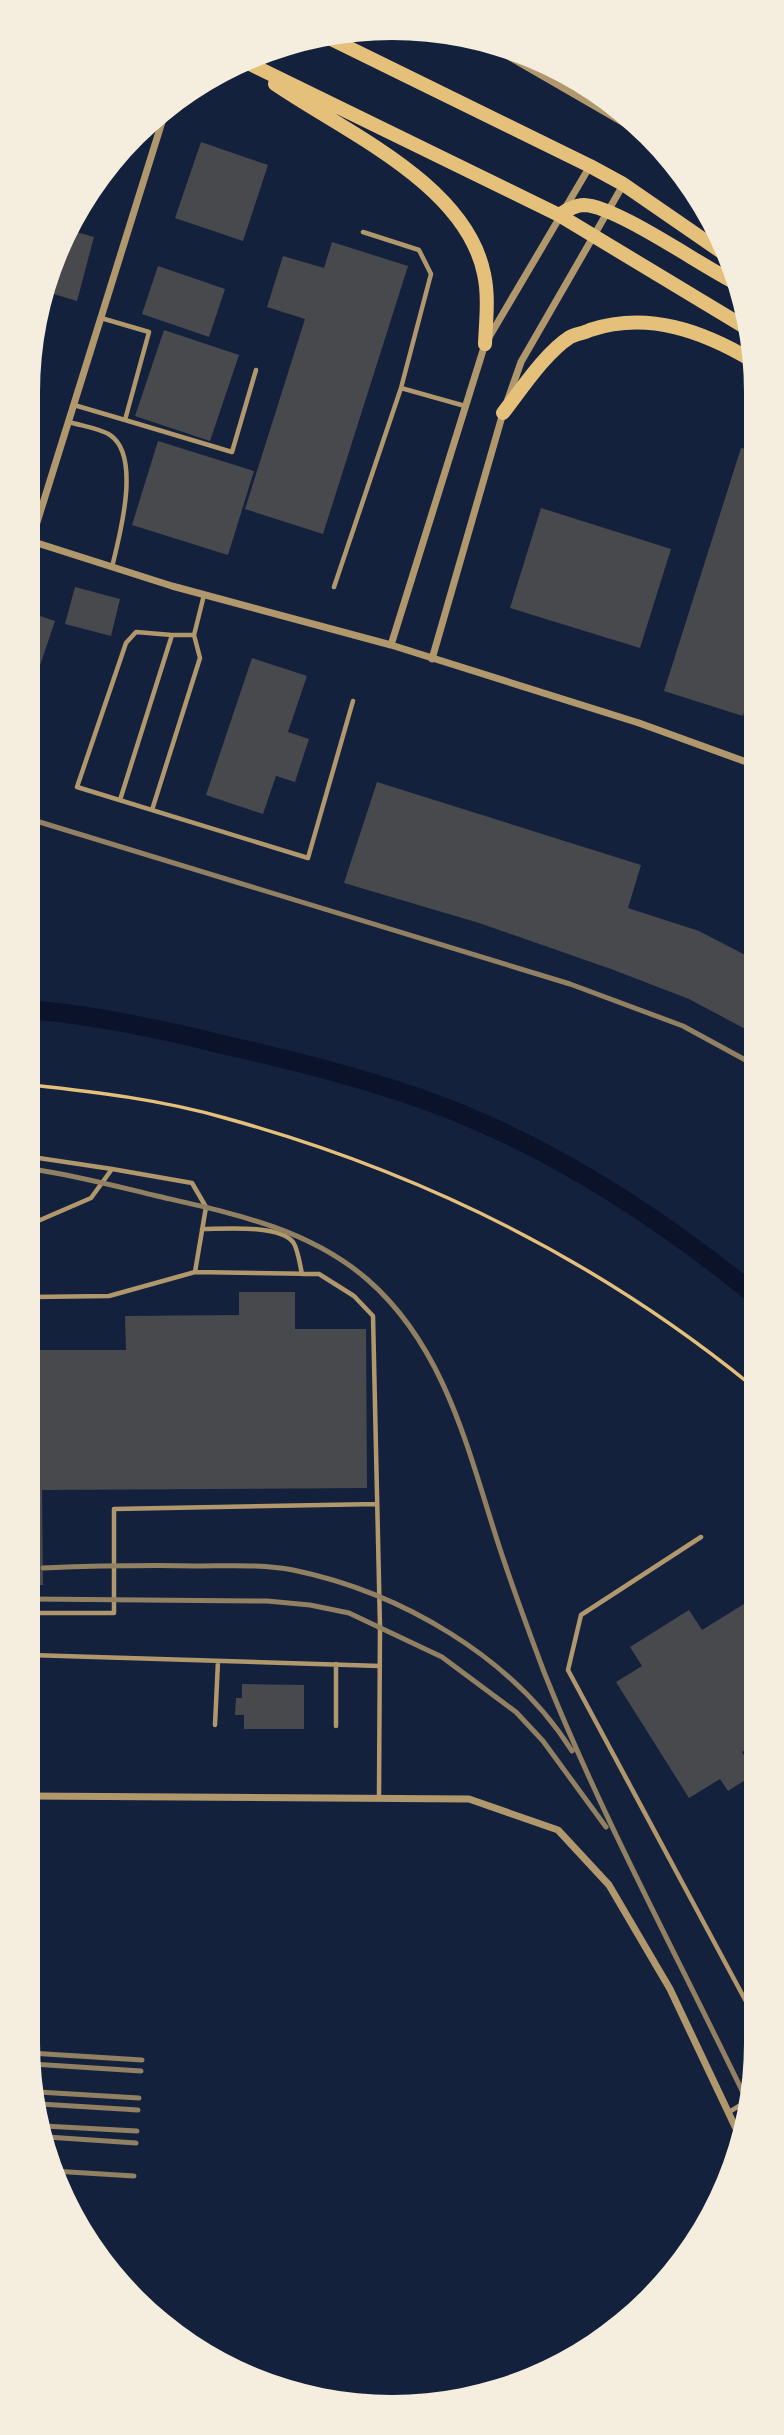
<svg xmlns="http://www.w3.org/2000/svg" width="784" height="2435" font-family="'Titillium Web',sans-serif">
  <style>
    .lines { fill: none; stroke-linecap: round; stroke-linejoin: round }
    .canal { stroke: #0b132b; stroke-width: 19 }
    .building { fill: #48494c }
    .path { stroke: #e5c07b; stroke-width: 3.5 }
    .service { stroke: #b1986c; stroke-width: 4.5 }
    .minor { stroke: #b1986c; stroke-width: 7 }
    .primary { stroke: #e5c07b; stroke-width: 14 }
    .rail { stroke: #918062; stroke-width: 5 }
  </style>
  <rect width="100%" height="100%" fill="#14213d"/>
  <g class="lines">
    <path class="canal" d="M32,1010C96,1015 163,1030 225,1045C290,1060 356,1076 419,1098C540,1140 652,1212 751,1292"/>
  </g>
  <path class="building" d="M201,142L268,165L243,241L175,218Z
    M73,231L94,237L77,301L47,292Z
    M332,242L408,266L323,534L245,509L305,319L267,307L283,256L324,268Z
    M158,266L225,289L209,337L142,314Z
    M164,330L239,355L210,441L135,416Z
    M158,441L254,471L228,555L132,525Z
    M741,448L753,451L752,687L743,716L664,691Z
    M541,508L671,549L640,648L510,608Z
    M75,587L120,599L111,636L65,624Z
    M34,614L55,621L34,683Z
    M252,658L307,676L288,732L309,739L295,782L276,776L263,814L206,795Z
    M377,782L641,865L628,908L699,931L751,958V1032L689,999L611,969L479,923L344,883Z
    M239,1292H295V1329H366L367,1488L42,1490L43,1585H30L31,1350H126L125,1316L239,1315Z
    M744,1604L750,1614V1747L742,1752L750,1765V1777L728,1791L720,1779L689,1798L616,1682L642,1666L630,1647L689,1610L702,1630Z
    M242,1684L304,1685V1729H244V1715H235L236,1698H242Z"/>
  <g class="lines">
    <path class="path" d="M32,1085C96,1092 163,1100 225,1118C418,1171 595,1258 751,1385"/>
    <path class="service" d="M363,232L419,250L431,274L401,388
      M74,405L125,420L149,332L101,318
      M125,420L232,452L256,370
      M69,422C82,426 99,428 110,435C142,456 119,538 112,567
      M334,587L401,388L465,406
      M172,635L136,632L126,643L77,787L308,858L353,701
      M120,800L172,635H194
      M152,810L200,658L194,635L204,595
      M32,1157L112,1169
      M31,1224L91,1198L112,1169L192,1183L206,1207L195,1272
      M202,1229C223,1229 279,1224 293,1242C298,1249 300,1265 302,1274
      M31,1297L109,1296L195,1272L319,1274L354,1296L373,1316L380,1627L379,1798
      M701,1537L581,1615L568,1670L749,2007
      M30,1613H114V1509L377,1504
      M30,1655L380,1666
      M215,1725L218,1661
      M336,1726V1664
      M729,2112L749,2100"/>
    <path class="minor" d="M489,45L643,134
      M508,399L521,362L623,185
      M34,532L162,122L158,121
      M34,542L172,586L391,645L639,723L752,764
      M391,645L485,344L590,166
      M432,659L503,413
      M29,1796L469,1799L558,1830L609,1885L670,1989L740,2137"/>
    <path class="primary" d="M323,35L590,166L623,184L726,255
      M250,64L559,215L748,329
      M275,84C345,132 466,184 484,274C489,296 486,321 485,344
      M559,215C567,210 575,205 584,205C616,206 700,265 734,282
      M503,413C521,390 545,353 570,337C576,334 584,333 590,330C648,311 703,331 753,361"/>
    <path class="rail" d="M33,820L570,984L683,1026L751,1063
      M32,1169C74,1175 115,1186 157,1196C231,1213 308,1228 368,1280C441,1344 465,1438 493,1527C508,1576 526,1624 544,1672C603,1820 680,1961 749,2105
      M43,1568C94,1566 146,1565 197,1566C229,1566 262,1564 293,1570C400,1592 513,1657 572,1751
      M30,1599L267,1601L310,1605L349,1613L442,1657L516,1712L543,1741L606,1827
      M30,2053L142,2060
      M32,2064L141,2071
      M38,2092L139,2098
      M40,2104L138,2110
      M44,2126L137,2131
      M47,2137L136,2143
      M53,2171L134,2176"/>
  </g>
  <path d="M0 0H784V2435H0ZM392 40H392A352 352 0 0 1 744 392V2043A352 352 0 0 1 392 2395H392A352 352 0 0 1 40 2043V392A352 352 0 0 1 392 40Z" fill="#f5edde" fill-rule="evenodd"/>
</svg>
